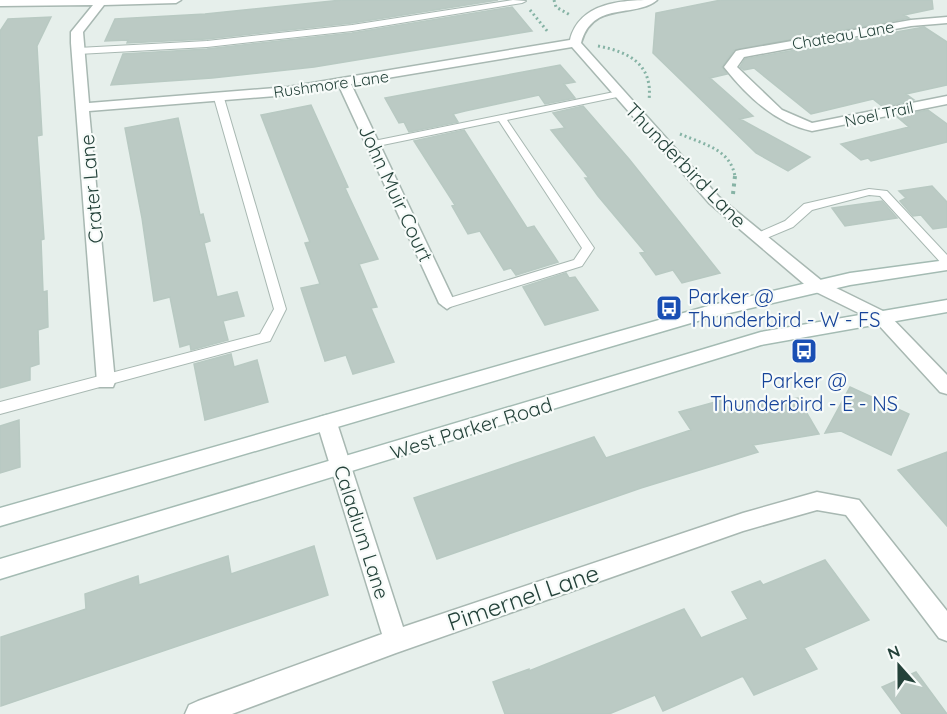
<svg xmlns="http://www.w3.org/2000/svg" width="947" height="714" font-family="Quicksand,sans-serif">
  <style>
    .building { fill: #bbcac4; stroke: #b8c9c2; stroke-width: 1.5 }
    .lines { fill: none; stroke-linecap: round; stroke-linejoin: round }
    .service-casing { stroke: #a8b8b2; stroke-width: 2 }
    .minor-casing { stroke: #a8b8b2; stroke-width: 3 }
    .secondary-casing { stroke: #a4bbb3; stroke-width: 3 }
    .path-far1 { stroke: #86b3a5; stroke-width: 3; stroke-dasharray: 2 3; stroke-linecap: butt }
    .path { stroke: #86b3a5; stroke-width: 4; stroke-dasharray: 3 4.5; stroke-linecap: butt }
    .service { fill: #fff; fill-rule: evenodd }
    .minor { fill: #fff; fill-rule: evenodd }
    .secondary { fill: #fff; fill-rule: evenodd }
    .labels { text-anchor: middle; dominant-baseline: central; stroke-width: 4.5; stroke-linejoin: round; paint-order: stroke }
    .far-street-label { font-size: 16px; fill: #24423a; stroke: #f7fbf9 }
    .street-label { font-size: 20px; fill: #24423a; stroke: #f7fbf9 }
    .transit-label { font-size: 20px; fill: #164399; stroke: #f7fbf9; text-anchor: start }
    .near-street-label { font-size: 24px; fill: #24423a; stroke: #f7fbf9 }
  </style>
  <rect width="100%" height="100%" fill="#e6efeb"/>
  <path class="building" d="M342,0H498L352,23L207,39L127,43L128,40L105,41L115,19L205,14Z
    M721,0H932L933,9L904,15L909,18L734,50L722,67L727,74L710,78L753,116L740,119L810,157L788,171L756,153L653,53L656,13Z
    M512,7L532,31L314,67L212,78L111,85L123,54L207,49L352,33Z
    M51,17L37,46L42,135L37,136L44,239L41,240L43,292L47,291L48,327L38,330L39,364L30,367V380L0,388V31L8,19Z
    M924,27L947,42V85L906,94L914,100L883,107L873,99L811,114L754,68L744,70L740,67L745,59Z
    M560,65L575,82L564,84L575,98L545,104L539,95L465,111L453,114L458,122L409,132L404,122L399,123L385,98Z
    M311,105L348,187L345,188L378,259L359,264L377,307L371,308L394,362L353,374L346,355L325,361L301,288L320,284L305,243L310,242L261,115Z
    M583,106L629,159L720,273L682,283L673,270L656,275L640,253L645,252L598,196L585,178H589L551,130L565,128L553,113Z
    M928,110L947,124V142L871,161L868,158L861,160L841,144L909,127L896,116Z
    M178,118L200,215L203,214L210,241L204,243L217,297L237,292L244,316L223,321L228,340L191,350L190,344L180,347L170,297L154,301L142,218L125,128Z
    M464,130L527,228L534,226L558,262L516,275L511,268L504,270L480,231L468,234L452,206L455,205L414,141Z
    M932,186L947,202V227L933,229L921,215L913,216L900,201L906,198L899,191Z
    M882,201L897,218L845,226L832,208Z
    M566,273L569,278L575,277L598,310L545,325L523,287Z
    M231,354L234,367L257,360L268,402L205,420L194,364Z
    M850,387L909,414L891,455L841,431L825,433Z
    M798,398L819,434L753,445L758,452L641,488L437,559L414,498L594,437L606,458L691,430L679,412L722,400L728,408Z
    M19,420L20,467L0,473V426Z
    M947,452V526L898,470Z
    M314,546L328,595L1,706V637L86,609L85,594L138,576L139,585L228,556L231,574Z
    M825,560L869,620L804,648L817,669L754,695L743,676L663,711L655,695L609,714H505L493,682L529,669V671L684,609L701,638L748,619L732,592L760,581L763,585Z
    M916,672L947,714H902L882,687Z"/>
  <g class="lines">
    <g class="service-casing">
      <path id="service" d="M513,0L526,1L522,3L352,31L207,47L78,54L74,51L78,48L207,41L352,25Z
        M619,91L622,92V96L507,120L594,248L582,266L447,308L443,306L441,303L443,300L574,260L582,248L499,121L373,147L369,146V142Z
        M219,95L224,98L286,309L270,341L0,414V402L260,334L274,309L214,98Z
        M869,189L887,191L947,255V266L943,265L880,196L869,195L812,210L793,227L757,242L751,238L753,235L785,221L804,204Z"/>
    </g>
    <g class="minor-casing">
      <path id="minor" d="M0,0H181L176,3L104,5L83,32L89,103L288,87L570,40C580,1 624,0 657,0C634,19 593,0 581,43L719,197L822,281L887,313L947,375V394L940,392L875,321L810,289L709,203L572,47L351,84L455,303L447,309L439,303L339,86L288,95L89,111L115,382L113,387H99L97,382L71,43V32L93,5L0,6Z
        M947,17V23L911,26L744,57L737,67L782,110L812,123L947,96V104L812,131C775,123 747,96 724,67L736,51L740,50L911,20Z
        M327,415L334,417L337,423L403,627L743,513L817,492L859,500L947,611V641L939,638L846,515L817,510L743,531L396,653L232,714H185L189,705L198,701L382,634L317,423L320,417Z"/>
    </g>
    <g class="secondary-casing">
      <path id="secondary" d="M947,260V270L850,285L708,318L0,526V508L708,306L850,273Z
        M947,300V312L761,345L0,579V559L761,332Z"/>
    </g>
    <path class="path-far1" d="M554,0L556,7L570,15
      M530,10L548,32
      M598,46C630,52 653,65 649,100
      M680,134C703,144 731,149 735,177"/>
    <path class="path" d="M733,194L735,176"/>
    <use href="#service" class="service"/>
    <use href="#minor" class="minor"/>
    <use href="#secondary" class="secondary"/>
  </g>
  <defs>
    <g id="bus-square" transform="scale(1.35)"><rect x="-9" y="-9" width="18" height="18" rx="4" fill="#1a4fb4" stroke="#f7fbf9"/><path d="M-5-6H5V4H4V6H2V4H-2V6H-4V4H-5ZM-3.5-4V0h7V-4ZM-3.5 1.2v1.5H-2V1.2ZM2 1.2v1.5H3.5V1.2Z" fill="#fff"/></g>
  </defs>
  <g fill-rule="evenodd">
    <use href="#bus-square" x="669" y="308"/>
    <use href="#bus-square" x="804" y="351"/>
  </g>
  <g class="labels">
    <g class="far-street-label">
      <text transform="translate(843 35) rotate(-10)">Chateau Lane</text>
      <text transform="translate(331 84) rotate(-8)">Rushmore Lane</text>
      <text transform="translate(879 114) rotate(-12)">Noel Trail</text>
    </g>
    <g class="street-label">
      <text transform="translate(686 165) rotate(46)">Thunderbird Lane</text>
      <text transform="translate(91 189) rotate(-95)">Crater Lane</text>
      <text transform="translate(396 193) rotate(65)">John Muir Court</text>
      <text transform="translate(471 428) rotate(-17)">West Parker Road</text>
      <text transform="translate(362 532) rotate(72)">Caladium Lane</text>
    </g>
    <g class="transit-label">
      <text x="688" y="296">Parker @<tspan x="688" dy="23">Thunderbird - W - FS</tspan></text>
      <text x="804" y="380" text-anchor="middle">Parker @<tspan x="804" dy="23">Thunderbird - E - NS</tspan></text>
    </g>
    <g class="near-street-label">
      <text transform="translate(523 597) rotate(-19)">Pimernel Lane</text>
    </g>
  </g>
  <g transform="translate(899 666) rotate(339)" stroke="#f7fbf9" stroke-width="4.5" paint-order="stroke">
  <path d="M0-4.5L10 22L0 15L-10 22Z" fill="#24423a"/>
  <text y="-9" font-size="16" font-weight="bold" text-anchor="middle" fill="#24423a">N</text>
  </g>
</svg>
